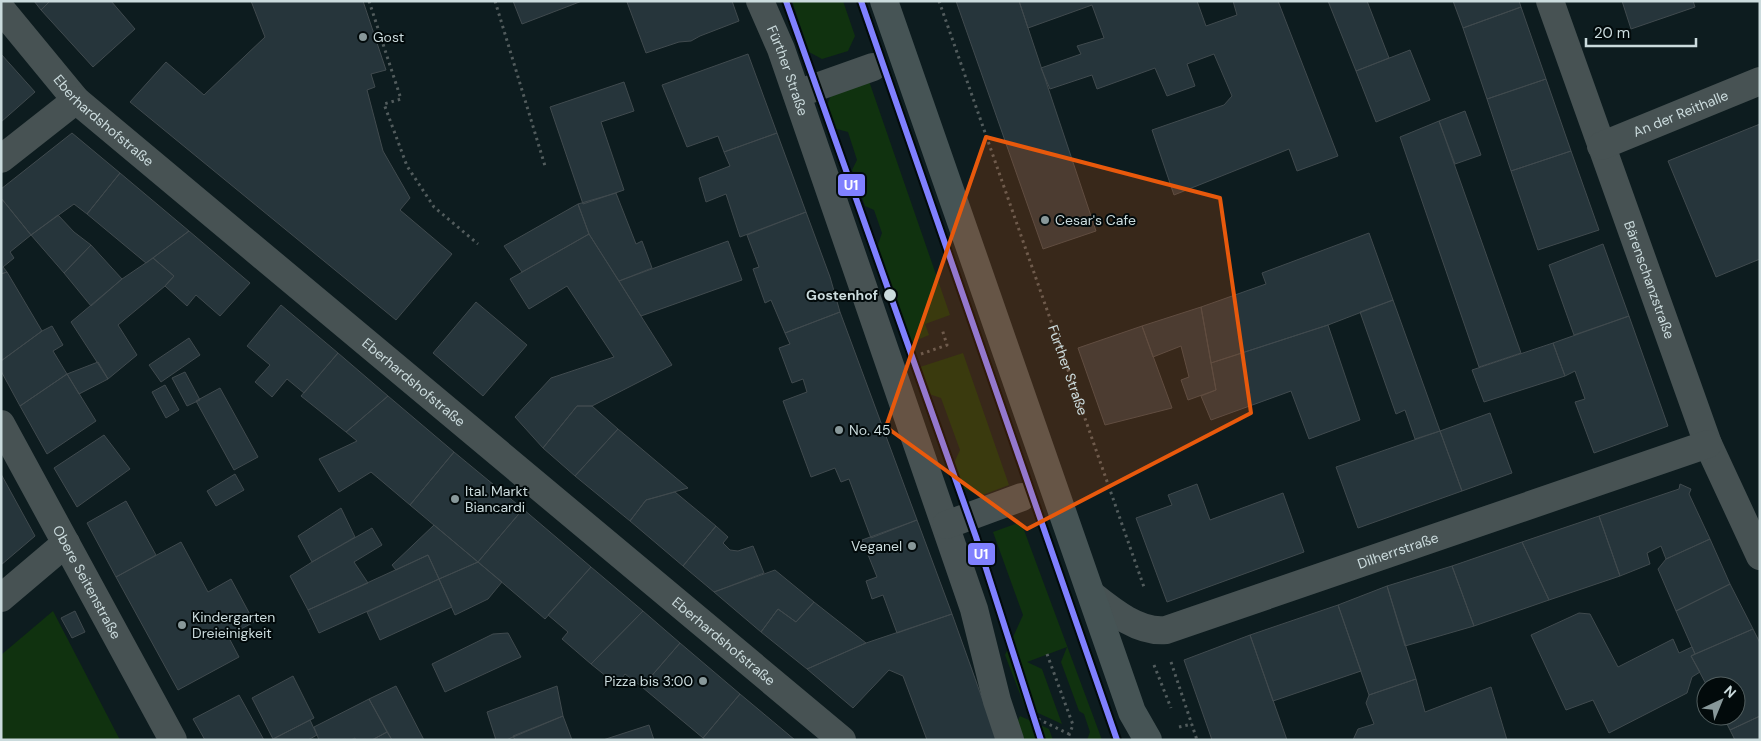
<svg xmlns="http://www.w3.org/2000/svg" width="1761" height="741" font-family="'DM Sans',sans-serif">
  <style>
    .green { fill: #10320f }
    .building { fill: #26353b; stroke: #404a4e }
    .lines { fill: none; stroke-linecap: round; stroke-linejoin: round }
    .path { stroke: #525c5d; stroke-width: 3; stroke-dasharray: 2.5 4; stroke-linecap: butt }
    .street { stroke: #475253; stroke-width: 28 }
    .secondary { stroke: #465455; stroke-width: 28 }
    .metro-1-casing { stroke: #020a0b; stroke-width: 10 }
    .metro-1 { stroke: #8080ff; stroke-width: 6 }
    .marked { fill: #e8590c; fill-opacity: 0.2; stroke: #e8590c; stroke-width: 4; stroke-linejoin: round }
    .poi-dot { fill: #88989a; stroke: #020a0b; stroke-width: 2 }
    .stop-dot { fill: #cbdbdd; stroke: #020a0b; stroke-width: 2 }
    .labels { text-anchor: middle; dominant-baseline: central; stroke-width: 4; stroke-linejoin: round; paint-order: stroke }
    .poi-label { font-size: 14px; fill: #cbdbdd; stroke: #020a0b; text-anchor: start }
    .street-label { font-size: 14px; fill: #cbdbdd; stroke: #020a0b }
    .stop-label { font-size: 14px; font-weight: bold; fill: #cbdbdd; stroke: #020a0b; text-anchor: end }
    .line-badge { stroke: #020a0b; stroke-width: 2 }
    .badge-label { font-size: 14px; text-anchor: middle; font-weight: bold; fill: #fff }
  </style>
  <rect width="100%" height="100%" fill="#0d1c1f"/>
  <path class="green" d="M792,1H843L855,36L848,51L822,59L809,52Z
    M869,81L950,315L925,324L929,335L910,343L877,247L882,233L874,210L865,206L852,170L857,160L848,132L833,128L826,108L831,95Z
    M963,353L1009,485L980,496L963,488L954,463L960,450L941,398L929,394L920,367Z
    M1021,522L1102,740H1087L1090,732L1084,714L1079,711L1061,662L1067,647L1027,662L1042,669L1062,724L1025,707L1005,655L1023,615L993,532Z
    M53,611L120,740H1V655Z
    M1020,716L1049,729L1053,740H1024L1017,722Z"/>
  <path class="building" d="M34,1H50L41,10Z
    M50,1H111L135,29L93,67L41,10Z
    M251,1H363L386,70L371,74L375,87L367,90L383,151L410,198L400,210L452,254L396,320L130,102L166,62L204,95L265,37Z
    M513,1H582L522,24Z
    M630,1H732L739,21L700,36L691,41L679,42L646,53L627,2Z
    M956,1H1019L1096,231L1043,249Z
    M1019,1H1197L1206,26L1237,15L1233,1H1278L1338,156L1297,171L1289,149L1174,195L1152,130L1224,105L1232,96L1214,54L1187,64L1195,86L1167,96L1155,68L1097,89L1092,75L1050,89L1041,68L1081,54L1077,46L1104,38L1092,5L1028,28Z
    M1328,1H1367L1389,58L1356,71Z
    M1453,1H1519L1521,7L1463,28Z
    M1622,1H1693L1695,7L1631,29Z
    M1521,7L1546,79L1487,99L1463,28Z
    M1410,50L1430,100L1376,122L1356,71Z
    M1,54L35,92L1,122Z
    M748,54L777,133L724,152L718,136L687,147L662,85Z
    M1546,79L1571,151L1511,171L1487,99Z
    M624,82L634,111L601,122L624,190L583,204L550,107Z
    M1465,111L1481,155L1455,164L1439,121Z
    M1439,121L1521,353L1479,367L1400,137Z
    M1760,124V259L1716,277L1668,161Z
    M72,133L120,173L87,214L74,204L31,235L1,198V189Z
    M777,133L806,212L740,237L726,194L706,202L699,178L730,166L724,152Z
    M1571,151L1599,230L1538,250L1511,171Z
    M120,173L189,231L146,263L87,214Z
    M616,193L636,244L642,241L652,268L619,281L589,234L578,204Z
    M1,198L31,235L10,252L14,258L3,267L7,272L1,274Z
    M578,204L589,234L522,272L504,246Z
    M806,212L830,277L840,312L785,333L771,300L765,303L753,269L759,267L747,235Z
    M58,215L74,232L91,245L64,273L31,235Z
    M189,231L250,283L220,316L196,295L187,306L165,286L174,276L153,258Z
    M1369,233L1393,300L1328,325L1211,363L1201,307L1266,284L1262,273Z
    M589,234L672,365L592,406H577L543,448L515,417L551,378L614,357L567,286L529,309L510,279Z
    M728,241L742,280L641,316L619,281Z
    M1603,244L1629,316L1574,335L1549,265Z
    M91,245L122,279L91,306L64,273Z
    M153,258L174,276L165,286L118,325L137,355L108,379L71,322L122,279Z
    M7,272L42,331L1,361V274Z
    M1393,300L1440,431L1415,439L1405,410L1396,414L1360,312Z
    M476,302L527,345L483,396L433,353Z
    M281,305L338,353L304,393L287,379L272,397L255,382L270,365L247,346Z
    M1201,307L1216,390L1188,400L1181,380L1189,377L1181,346L1153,357L1142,326Z
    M840,312L917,520L871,538L849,479L841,482L835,468L811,477L783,401L807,392L803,379L792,383L779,348L790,344L785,333Z
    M1629,316L1668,426L1594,453L1575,402L1585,399L1575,371L1565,376L1553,343Z
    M1328,325L1360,420L1309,439L1291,391L1211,420L1201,396L1216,390L1211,363Z
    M52,326L63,345L53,351L67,374L20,406L1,371V361L42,331Z
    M1142,326L1172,408L1105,425L1078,348Z
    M189,338L200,355L161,382L149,365Z
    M1553,343L1565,376L1484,402L1472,370Z
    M338,353L388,396L346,432L301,396Z
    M98,362L108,379L79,394L67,374Z
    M185,372L200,400L187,406L172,378Z
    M67,374L96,421L47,454L20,406Z
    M165,385L179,410L166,418L152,392Z
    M220,388L258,457L234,470L196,401Z
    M388,396L454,452L410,505L371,472L339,492L319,459L357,441L346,432Z
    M577,406H592L618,429L575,476L543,448Z
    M1490,413L1512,473L1462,491L1440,431Z
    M618,429L688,488L646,500L630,521L575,476Z
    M1440,431L1462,491L1358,528L1336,467Z
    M104,435L130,469L77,507L54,468Z
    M454,452L523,509L478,562L410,505Z
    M1,474L35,536L1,565Z
    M235,474L244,490L216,506L207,491Z
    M1197,484L1210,520L1283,493L1304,552L1167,602L1136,518L1172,505L1168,495Z
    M1680,484L1691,489L1689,494L1710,539L1666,559L1661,546L1647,553L1650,564L1620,576L1599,516L1679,489Z
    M675,492L716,526L683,566L630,521L646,500Z
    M126,501L156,555L116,577L87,523Z
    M341,508L355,537L312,562L298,536Z
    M523,509L591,567L545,619L478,562Z
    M1599,516L1620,576L1549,600L1522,542Z
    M917,520L952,614L897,633L883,595L872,599L866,581L877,577L862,540Z
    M434,525L478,562L439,579L428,555L396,570L392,565Z
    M716,526L728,537L723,543L730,550L738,551L753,546L764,573L714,592L683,566Z
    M372,528L382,545L354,562L368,583L308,610L290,576L312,562Z
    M1710,539L1730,584L1676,611L1658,569L1666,559Z
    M181,542L208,592L231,579L254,622L228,636L239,657L178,690L116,577Z
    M1522,542L1549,600L1474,626L1452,566Z
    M428,555L439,579L319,633L308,610Z
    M478,562L502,582L488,599L455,615L439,579Z
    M1452,566L1474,626L1405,646L1387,586Z
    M591,567L643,611L591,664L562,639L568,632L548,615Z
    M775,570L814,602L796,622L778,609L761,632L714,592Z
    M439,579L452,607L380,640L367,612Z
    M1730,584L1753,629L1695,654L1676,611Z
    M1387,586L1416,679L1369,695L1338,605Z
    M814,602L866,643L807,669L761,632L778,609L796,622Z
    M1338,605L1361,671L1273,701L1250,635Z
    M75,611L85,632L72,638L61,618Z
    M643,611L680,643L642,687L625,674L617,685L591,664Z
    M1579,613L1590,614L1618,667L1673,639L1679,653L1692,647L1695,654L1691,656L1700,672L1692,677L1687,693L1609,733L1593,700L1566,710L1531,635Z
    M952,614L997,740H927L903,676L889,670L853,708L807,669L866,643Z
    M1753,629L1760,643V716L1730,730L1723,716H1736V686H1707L1691,656Z
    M508,633L521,657L445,692L432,664L493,634Z
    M1250,635L1287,740H1212L1184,660Z
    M680,643L740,694L703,738L642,687Z
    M293,676L314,718L273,739L252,698Z
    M1416,679L1425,712L1491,687L1507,740H1353L1358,729L1374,724L1366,703L1369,695Z
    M396,686L424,740H392L369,699Z
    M557,686L563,716L506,740H496L487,712Z
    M740,694L795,740H706L703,738Z
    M239,695L264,740H205L193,719Z
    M369,699L387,732L372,740H356L355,738L351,740H319L314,727Z
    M563,716L572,740H515L513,736Z
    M1760,716V740H1735L1730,730Z
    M310,720L317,735L308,740L273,739Z
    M649,725L654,740H603Z
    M387,732L392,740H372Z"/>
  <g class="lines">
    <g class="path">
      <path d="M369,1L401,99L384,104L407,166L434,207L478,244"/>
      <path d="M495,1L545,166"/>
      <path id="s1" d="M939,1L1145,590"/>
      <path d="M921,354L947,345L942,329"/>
      <path d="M1047,654L1073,725L1067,740"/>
      <path d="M1171,662L1197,740"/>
      <path d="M1154,665L1171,708"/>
      <path d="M1038,719L1069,734"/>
      <path d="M1179,727L1192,724"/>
    </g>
    <g class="street">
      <path id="s2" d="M760,1L781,49L974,609L997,701L1010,740"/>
      <path id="s3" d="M1550,1L1708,444L1760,556"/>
      <path id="s4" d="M1,9L76,100L842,740"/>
      <path d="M797,94L873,67"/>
      <path id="s5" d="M1601,146L1760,81"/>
      <path d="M1,159L76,100"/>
      <path id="s6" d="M1,424L173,740"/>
      <path d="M946,525L1022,497"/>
      <path id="s7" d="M1092,595C1112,611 1139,633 1166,630L1708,444"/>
      <path d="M1,598L66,543"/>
    </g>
    <path class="secondary" d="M884,1L1132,712L1148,740"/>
    <g class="metro-1-casing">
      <path id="metro-1" d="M786,1L976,537L1041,740
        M861,1L1117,740"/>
    </g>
    <use href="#metro-1" class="metro-1"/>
  </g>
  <path class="marked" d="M986,137L1220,198L1251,413L1027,529L886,427Z"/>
  <g class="poi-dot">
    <circle cx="363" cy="37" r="5"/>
    <circle cx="1045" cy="220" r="5"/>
    <circle cx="839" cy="430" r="5"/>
    <circle cx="455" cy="499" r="5"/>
    <circle cx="912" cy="546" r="5"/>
    <circle cx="182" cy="625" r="5"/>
    <circle cx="703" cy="681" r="5"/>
  </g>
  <circle class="stop-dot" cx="890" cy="295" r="7"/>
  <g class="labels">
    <g class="poi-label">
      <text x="373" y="37">Gost</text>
      <text x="1055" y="220">Cesar's Cafe</text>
      <text x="849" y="430">No. 45</text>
      <text x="465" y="491">Ital. Markt<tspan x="465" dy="16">Biancardi</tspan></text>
      <text x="902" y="546" text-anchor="end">Veganel</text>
      <text x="192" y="617">Kindergarten<tspan x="192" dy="16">Dreieinigkeit</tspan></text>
      <text x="693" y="681" text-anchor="end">Pizza bis 3:00</text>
    </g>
    <g class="street-label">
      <text stroke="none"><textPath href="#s2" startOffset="75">Fürther Straße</textPath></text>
      <text stroke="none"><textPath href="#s5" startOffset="86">An der Reithalle</textPath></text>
      <text stroke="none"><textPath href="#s4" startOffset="152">Eberhardshofstraße</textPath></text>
      <text stroke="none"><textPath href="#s3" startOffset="296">Bärenschanzstraße</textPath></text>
      <text stroke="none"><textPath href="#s1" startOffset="391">Fürther Straße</textPath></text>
      <text stroke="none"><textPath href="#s4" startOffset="558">Eberhardshofstraße</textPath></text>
      <text stroke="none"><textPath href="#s7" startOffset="329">Dilherrstraße</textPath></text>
      <text stroke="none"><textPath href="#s6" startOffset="180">Obere Seitenstraße</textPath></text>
      <text stroke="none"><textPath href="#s4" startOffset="962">Eberhardshofstraße</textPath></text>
    </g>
    <g class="stop-label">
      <text x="878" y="295">Gostenhof</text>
    </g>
  </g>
  <g class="line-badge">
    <rect x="837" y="173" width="29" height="24" rx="5" fill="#8080ff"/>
    <rect x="967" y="542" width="29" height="24" rx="5" fill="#8080ff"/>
  </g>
  <g class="badge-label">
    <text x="851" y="190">U1</text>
    <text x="981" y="559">U1</text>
  </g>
  <rect width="1761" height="741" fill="none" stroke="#cbdbdd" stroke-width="5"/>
  <g transform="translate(1721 701) rotate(44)"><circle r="24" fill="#020a0b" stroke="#525e5f"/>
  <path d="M0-4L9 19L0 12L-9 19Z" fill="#88989a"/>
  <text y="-8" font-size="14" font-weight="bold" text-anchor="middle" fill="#cbdbdd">N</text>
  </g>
  <path d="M1586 38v8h110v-8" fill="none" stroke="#cbdbdd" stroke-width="2.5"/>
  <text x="1594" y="38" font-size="15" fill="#cbdbdd" stroke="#020a0b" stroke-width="4" paint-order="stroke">20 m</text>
</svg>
